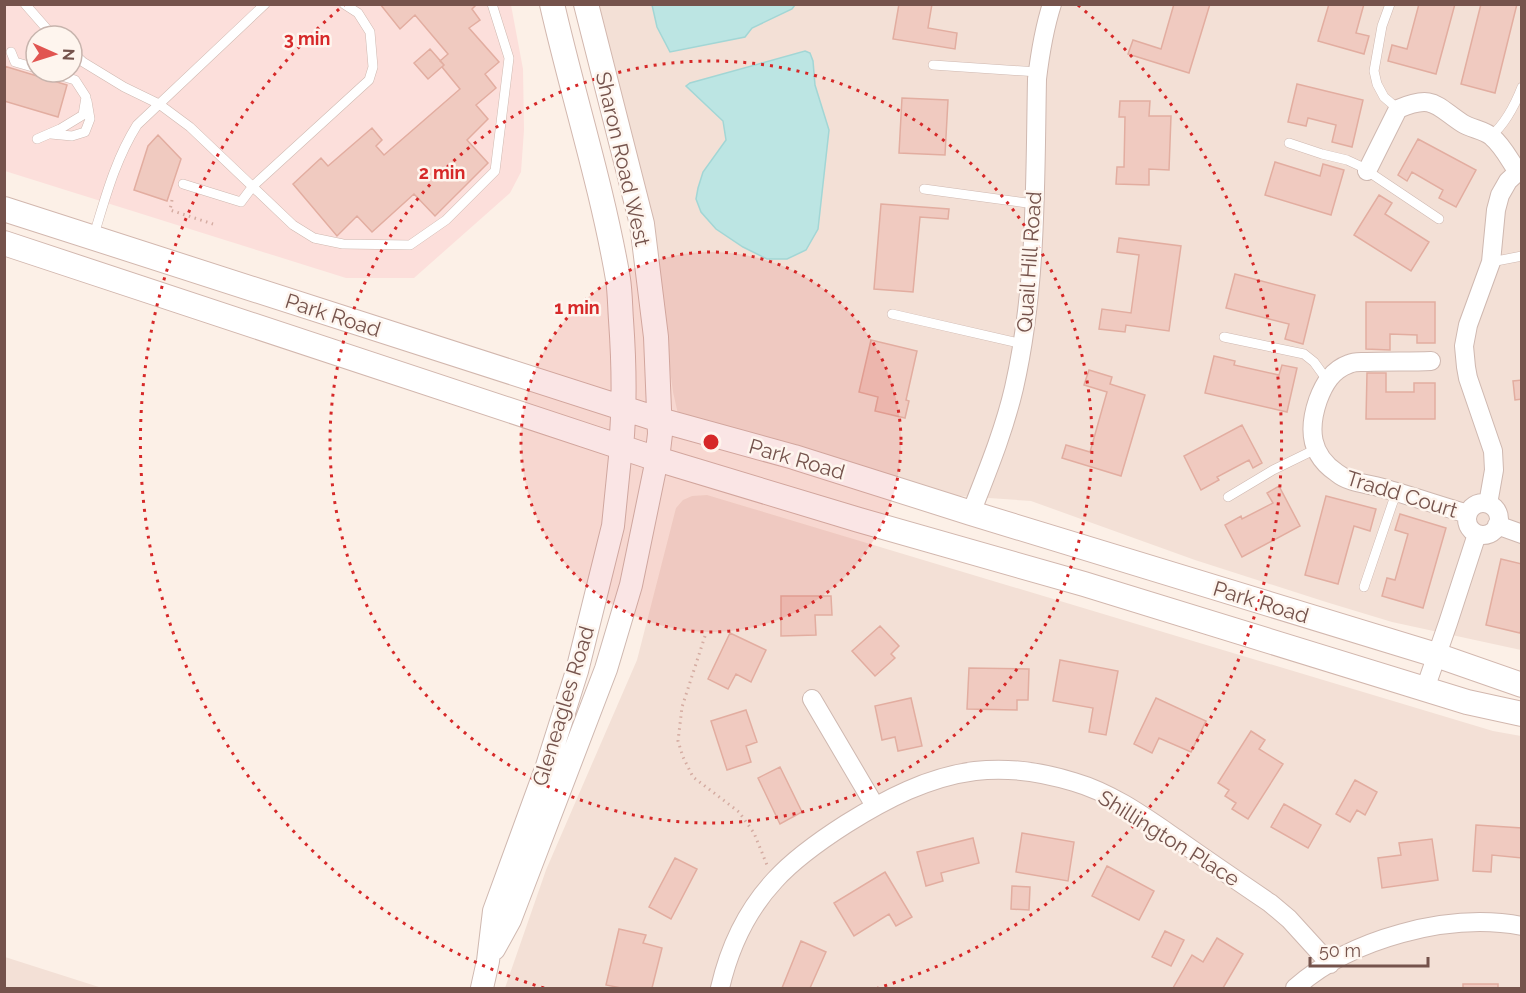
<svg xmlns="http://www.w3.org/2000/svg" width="1526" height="993" font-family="Raleway,sans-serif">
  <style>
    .residential { fill: #f3e0d6 }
    .commercial { fill: #fcdfdb; fill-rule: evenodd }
    .water { fill: #bce5e3; stroke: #a2d6d5; stroke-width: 1.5 }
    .building { fill: #f0cac0; stroke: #e2ada0; stroke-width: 1.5 }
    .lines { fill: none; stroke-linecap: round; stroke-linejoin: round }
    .service-casing { stroke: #cfb8b0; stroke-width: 10 }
    .minor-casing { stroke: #cfb8b0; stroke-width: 20 }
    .tertiary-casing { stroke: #cfb8b0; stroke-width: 24 }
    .secondary-casing { stroke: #d2b7ae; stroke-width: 26 }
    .path { stroke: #d5aca2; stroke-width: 3; stroke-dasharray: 1.5 4.5; stroke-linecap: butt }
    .service { stroke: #fff; stroke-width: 9 }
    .minor { stroke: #fff; stroke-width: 18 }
    .tertiary { stroke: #fff; stroke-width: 22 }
    .secondary { stroke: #fff; stroke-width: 24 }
    .ring { fill: none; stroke: #d62828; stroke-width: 3; stroke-dasharray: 3 6 }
    .labels { text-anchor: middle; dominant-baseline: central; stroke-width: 5; stroke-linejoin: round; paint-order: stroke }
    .street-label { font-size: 21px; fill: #75534c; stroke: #fef5ee }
    .centre { fill: #d62828; stroke: #fef5ee; stroke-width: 3 }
    .ring-label { font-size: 18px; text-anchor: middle; font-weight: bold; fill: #d62828; stroke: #fef5ee; stroke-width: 5; stroke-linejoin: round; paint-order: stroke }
  </style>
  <rect width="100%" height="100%" fill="#fcf0e7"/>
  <path class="residential" d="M592,5H1521V650L1392,622L1326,602L1195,560L1031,501L945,495L678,414L673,392L662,309Z
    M707,495L1493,731L1521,736V988H505L546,870L637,660L676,508L683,500L692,496Z
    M4,957H5L102,988H5Z"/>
  <path class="commercial" d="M5,5H511L523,69L524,130L521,172L510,193L414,278H346L5,171ZM36,36H72V72H36Z"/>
  <path class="water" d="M652,5L653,4L795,5L792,9L752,28L745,37L670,52L657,27Z
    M805,51L810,53L813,61L815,85L829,130L818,229L806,250L787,259H767L743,247L716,229L701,212L696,199L698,188L703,172L726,140L723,121L686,86L690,83Z"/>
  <path class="building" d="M380,4H477L472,9L480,20L469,28L499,62L485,74L496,88L476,105L488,119L467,140L488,163L435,216L414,194L372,232L357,216L337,236L293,184L321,158L328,166L372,128L382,140L376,146L384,155L460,89L442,67L444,65L440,61L448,54L415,15L400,29Z
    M899,4H932L928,28L957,33L955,49L893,39Z
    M1174,4H1210L1189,73L1128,54L1133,40L1161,49Z
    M1329,4H1364L1356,33L1369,36L1364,54L1318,41Z
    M1419,4H1455L1436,74L1388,61L1392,45L1407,49Z
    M1481,4H1517L1495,93L1461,84Z
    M430,49L444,65L428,79L414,63Z
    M4,66L67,85L58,117L4,101Z
    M1297,84L1363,100L1352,147L1332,142L1336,125L1308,118L1306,126L1288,122Z
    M902,98L948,100L945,155L899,153Z
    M1120,101H1150L1149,116H1171L1169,170L1149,169V185L1116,184L1117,167H1124L1125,117H1119Z
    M158,135L181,159L167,201L134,190L148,146Z
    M1418,139L1476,170L1456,207L1439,198L1443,190L1412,172L1407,181L1398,175Z
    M1275,162L1320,176L1323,164L1344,170L1331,215L1265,195Z
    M1379,195L1392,203L1385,214L1429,242L1411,271L1354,235Z
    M881,204L949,209L948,219L920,217L913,292L874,289Z
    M1119,238L1181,246L1169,331L1126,325L1125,332L1099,329L1102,309L1131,313L1139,255L1117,252Z
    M1235,274L1315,295L1303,344L1285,339L1289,324L1226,308Z
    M1366,302H1435V343H1417V335L1390,334V350L1366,349Z
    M871,340L917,351L906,400L909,401L905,418L875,411L878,397L859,392Z
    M1214,356L1235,361L1234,365L1279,375L1282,365L1297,368L1287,412L1205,393Z
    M1089,370L1112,377L1110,384L1145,395L1121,476L1062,458L1066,445L1090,452L1107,392L1084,385Z
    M1367,373H1386V392H1414V383H1435V419H1366Z
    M1522,380V399L1515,400L1513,381Z
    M1242,425L1262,463L1253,468L1249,460L1217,477L1219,480L1201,490L1184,456Z
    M1279,486L1300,526L1242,557L1225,525L1241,516L1242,519L1273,503L1267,493Z
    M1326,496L1376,509L1370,531L1354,526L1338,584L1305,575Z
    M1400,514L1446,528L1423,608L1382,596L1387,578L1395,580L1408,534L1395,530Z
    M1501,559L1522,564V626L1520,633L1486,625Z
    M781,596H831L832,615H815L816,635L781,636Z
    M880,626L899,646L891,654L895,658L875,676L852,651Z
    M730,633L766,650L751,682L736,674L728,689L708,679Z
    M1060,660L1118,671L1106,735L1089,732L1093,708L1053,701Z
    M969,668L1029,669L1028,700H1017V710L967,709Z
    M911,698L922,746L898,751L895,737L882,740L875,706Z
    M1156,698L1206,721L1191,752L1159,738L1152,753L1134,744Z
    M746,710L757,742L746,746L751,762L727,770L711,721Z
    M1251,731L1265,740L1259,749L1283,764L1248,819L1232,809L1236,803L1225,796L1229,790L1218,783Z
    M780,767L802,812L780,824L758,778Z
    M1355,780L1377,792L1365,815L1357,810L1350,822L1336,814Z
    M1284,804L1321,825L1308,848L1271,827Z
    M1476,825L1522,828V858L1492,855L1491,872L1473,871Z
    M1022,833L1074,842L1068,881L1016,872Z
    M973,838L979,863L941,873L943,881L926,886L917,852Z
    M1432,839L1438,880L1382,888L1378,858L1401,855L1399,843Z
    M675,858L697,869L671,919L649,907Z
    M1107,866L1154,891L1139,920L1092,896Z
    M885,872L912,917L896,926L889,914L854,936L834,903Z
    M1012,886L1030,887L1029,910L1011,909Z
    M619,929L646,935L643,943L662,948L652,988H621L606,985Z
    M1165,931L1184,940L1171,966L1152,957Z
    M1217,938L1243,954L1223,988H1173L1192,955L1203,962Z
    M801,941L826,952L810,988H782Z
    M1463,984H1498V988H1463Z"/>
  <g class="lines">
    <g class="service-casing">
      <path id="service" d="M25,4L53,36
        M1390,4L1382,26L1374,71L1377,84L1384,97L1398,109
        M11,52L15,62L36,68
        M72,52L83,62L124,87L159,104L190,127L293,225L314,238L343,244L410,245L446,220L495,171L509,58L492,4
        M933,65L1038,72
        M51,134L72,136L85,132L90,119L87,101
        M1491,136C1506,123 1515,105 1522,87
        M37,139L60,129L83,115L86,97L75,80L48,72
        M1289,143L1322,154L1347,160L1360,166L1439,219
        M183,184L241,202L253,186L369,80L373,67L370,32L358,13L344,4
        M924,189L1034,204
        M93,238C105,199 115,160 137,125L265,4
        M1491,262L1522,256
        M892,314L1023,344
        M1224,337L1304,354L1314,362L1327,380
        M1228,497L1273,470L1316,449
        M1364,587L1396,493"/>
    </g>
    <g class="minor-casing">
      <path id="minor" d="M1367,171L1398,109C1433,94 1435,105 1462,123C1471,129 1485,130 1492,137C1503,146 1510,161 1518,172
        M1431,361C1410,362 1389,361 1367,362C1361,362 1355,361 1349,364C1332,370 1324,384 1318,400C1308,429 1310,455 1337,473C1348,482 1362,483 1375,486C1406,494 1437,505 1468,514
        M1467 519a16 16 0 1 1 32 0a16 16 0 1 1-32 0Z
        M1488,504L1494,470L1493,451L1468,378L1466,367L1464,346L1468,325L1491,262L1496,210L1500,195L1508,181L1522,168
        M971,513C987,472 1004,431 1014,388C1037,287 1035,182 1037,79C1040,54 1044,29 1052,4
        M1497,525L1522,534
        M1425,689L1448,623L1477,534
        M812,699L875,806
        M720,988C729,949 747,910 775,880C795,858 821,840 846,824C886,799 928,777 975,771C1009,767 1042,772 1074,782C1112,793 1145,817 1177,839C1208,861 1239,882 1270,903L1289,919L1330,964
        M1295,988C1350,939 1448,912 1522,926"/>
    </g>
    <g class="tertiary-casing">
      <path id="tertiary" d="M494,949L510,920L606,669L631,585L657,459
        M482,988L488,961L494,911L547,766L577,671L613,526L621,447"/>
    </g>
    <g class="secondary-casing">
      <path id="secondary" d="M552,4C573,96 602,186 618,279C620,292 620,306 621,320C624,362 625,405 621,447
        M586,4L642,224L656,337L660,434L657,459
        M4,209L660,420L794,457L971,513L1436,655L1522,685
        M4,243L657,459L859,520L1084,584L1467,702L1522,714"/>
    </g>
    <path class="path" d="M172,200L170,210L213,224
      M705,636L682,707L678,741L683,757L693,777L739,812L754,833L767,865"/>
    <use href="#service" class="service"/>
    <use href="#minor" class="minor"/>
    <use href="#tertiary" class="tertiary"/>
    <use href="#secondary" class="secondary"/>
  </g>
  <circle cx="711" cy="442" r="190" fill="#d62828" fill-opacity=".12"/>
  <g class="ring">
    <circle cx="711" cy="442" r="190"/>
    <circle cx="711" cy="442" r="381"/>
    <path d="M544 988A571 571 0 0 1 344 5M1078 5A571 571 0 0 1 878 988"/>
  </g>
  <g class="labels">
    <g class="street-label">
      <text transform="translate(623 159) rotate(77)">Sharon Road West</text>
      <text transform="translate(1029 262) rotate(-86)">Quail Hill Road</text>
      <text transform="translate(333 315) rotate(18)">Park Road</text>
      <text transform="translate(797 459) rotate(16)">Park Road</text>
      <text transform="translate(1402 494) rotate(17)">Tradd Court</text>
      <text transform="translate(1261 602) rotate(17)">Park Road</text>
      <text transform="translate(563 706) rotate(-73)">Gleneagles Road</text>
      <text transform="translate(1169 838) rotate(32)">Shillington Place</text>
    </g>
  </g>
  <circle cx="711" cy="442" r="9" class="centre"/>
  <g class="ring-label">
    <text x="307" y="45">3 min</text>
    <text x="442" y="179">2 min</text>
    <text x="577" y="314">1 min</text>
  </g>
  <rect width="1526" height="993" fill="none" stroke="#75534c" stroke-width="12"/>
  <g transform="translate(54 54) rotate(93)"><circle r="28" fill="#fef5ee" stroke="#c7b4ad" stroke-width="1.5"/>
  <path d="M0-4.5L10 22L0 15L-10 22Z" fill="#e15551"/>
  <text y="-9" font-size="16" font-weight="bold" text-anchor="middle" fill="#75534c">N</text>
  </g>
  <path d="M1310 957v9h118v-9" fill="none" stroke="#75534c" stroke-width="3"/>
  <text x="1319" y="957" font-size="18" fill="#75534c" stroke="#fef5ee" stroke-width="4.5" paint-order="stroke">50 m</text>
</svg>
